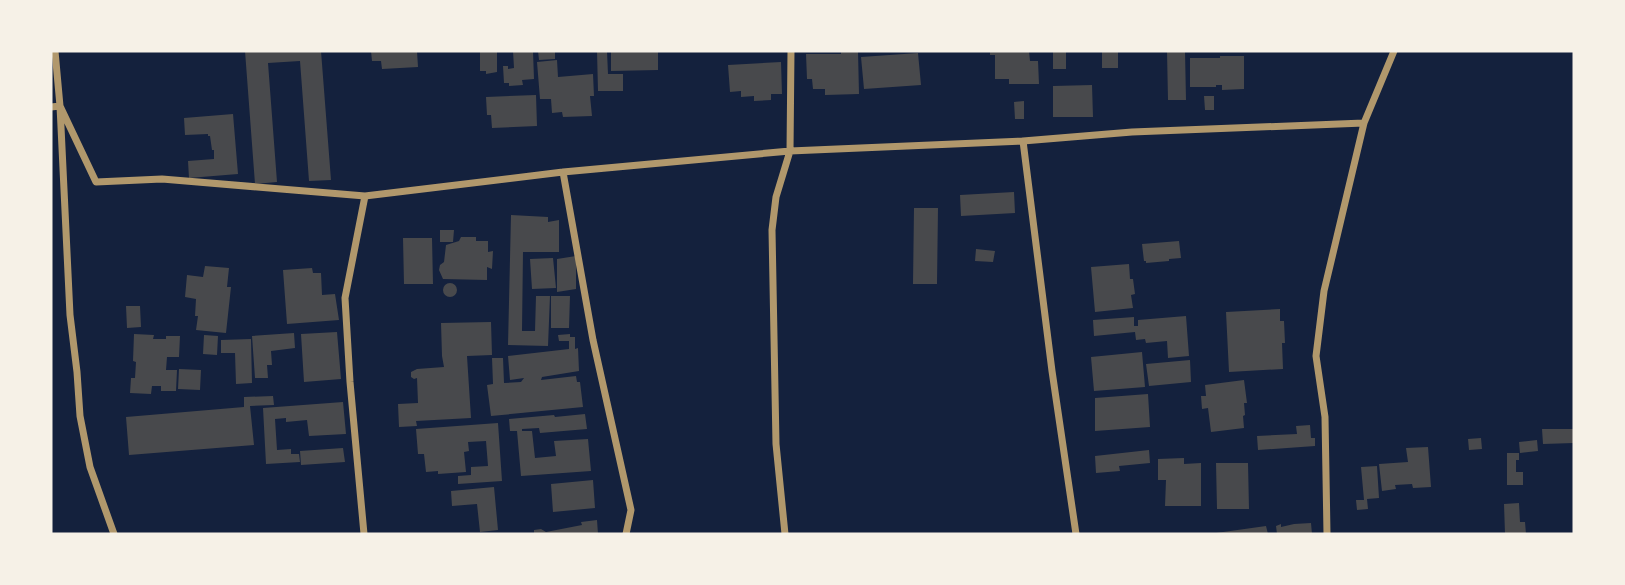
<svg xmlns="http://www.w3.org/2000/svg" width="1625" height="585" font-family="Signika,sans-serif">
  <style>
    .building { fill: #48494c }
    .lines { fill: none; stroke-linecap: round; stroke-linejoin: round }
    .minor { stroke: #b1986c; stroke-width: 7 }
  </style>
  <rect width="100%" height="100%" fill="#14213d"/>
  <path class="building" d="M245,51H321L331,180L309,181L300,61L268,63L277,182L255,184Z
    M371,51H417L418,67L382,69L381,61H372Z
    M480,51H497V72L486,74V71H480Z
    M513,51H533L534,79L522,80L523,85L509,86V83H504L503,66H508V69L514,68Z
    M538,51H555V59L539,60Z
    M597,51H607L608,74H623V91H598Z
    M611,51H658V70L611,71Z
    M841,51H858L859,94L825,95V89H813L812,79H807L806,54H841Z
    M990,51H1029L1030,61H1038L1039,84H1009V79H995V55H990Z
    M1053,51H1066V69H1053Z
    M1102,51H1118V68H1102Z
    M1167,51H1185L1186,100H1168Z
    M918,53L921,85L864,89L861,57Z
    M1220,56H1244V89L1222,90V85H1216V87H1190V58H1220Z
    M557,60L558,77L593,74L594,96H590L592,116L563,117L562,112L552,113L551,99H540L537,62Z
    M781,62L782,94H771V100L754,101V96L741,97V91L730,92L728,65Z
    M1092,85L1093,117H1053V86Z
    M536,95L537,126L492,128L491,115H487L486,97Z
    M1204,96H1214V110H1205Z
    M1024,101V119H1015L1014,102Z
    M233,114L238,174L189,178L188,161L214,159V150H212L210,136H208V134L185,135L184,118Z
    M1014,192L1015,213L961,216L960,195Z
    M914,208H938L937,284H913Z
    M511,215L548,217V222L559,220V252H523L522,331H535L536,296H550L548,346L508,345Z
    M440,230H454L453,242H440Z
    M461,237H476V241H488V252L493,251L492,269L487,267V280L443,279L439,270L440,265L444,262L446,245L459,241Z
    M403,238H432L433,284H404Z
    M1179,241L1181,258L1169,259V261L1146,263V261H1144L1142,244Z
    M976,249L995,251L993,262L975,261Z
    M576,256V289L557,292V259Z
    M553,258L556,288L532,289L530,259Z
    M1129,264L1130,279H1133L1135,294L1131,295L1133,308L1095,312L1091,267Z
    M205,266L229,268L227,287H231L226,333L196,330L198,316H195L196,299L185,297L187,275L203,277Z
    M312,268L313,273H321L322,295L335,294L339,320L287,324L283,270Z
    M443 290a7 7 0 1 1 14 0a7 7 0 1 1-14 0Z
    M551,296H570L569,328H551Z
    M126,306H140L141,327L127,328Z
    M1280,309V321H1284L1285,343H1282L1283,369L1229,372L1226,312Z
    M1186,316L1189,356L1168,358L1167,341L1146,343L1145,339L1136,340L1135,332L1094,336L1093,320L1134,317V326H1138V320Z
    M491,322L492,355L467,356L471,418L416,421L417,426L399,427L398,404L418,403L417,378L414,379L411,377V372L417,369L444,367L442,356L441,323Z
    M337,332L341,379L304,382L301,334Z
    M294,333L295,348L271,351L272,365H267L268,378H255L252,336Z
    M134,334L154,335L153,339H166V336H180L179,357H167L166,370H177L176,391H161V386H152L151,394L130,393L131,378H135L136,362L133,361Z
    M570,334V337H575V349L578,348L579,371L542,377L541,380L576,376L577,382H580L583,407L491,416L487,385L493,384L492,358H503L504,383L521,382L524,378L510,380L508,356L569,349V341H559L558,335Z
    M204,335L218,336L217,355L203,354Z
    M251,339L252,383L236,384L235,353H221V340Z
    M1142,352L1145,387L1094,391L1091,357Z
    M1190,360L1191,382L1149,386L1146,364Z
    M179,369L201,370L200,390L178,389Z
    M1244,380L1247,403H1244L1245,415L1243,416L1244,428L1211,432L1208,408L1202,409L1201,396H1206L1205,385Z
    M1148,394L1150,427L1095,431V398Z
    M273,396L274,405L250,406L254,445L129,455L126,417L244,407V397Z
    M343,402L346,434L309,436L307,420L286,422V418L275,419L277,450L291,449V454H299L300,462L266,464L263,408Z
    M585,414L587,429L540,433L539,428L522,429V431H532L535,458L556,456L554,441L588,439L591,471L521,476L517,431H510L509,419L554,415L555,417Z
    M498,423L502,481L458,484V476L471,475V467L488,466L486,441L468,442L469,451L464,452L466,472L438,474V471L426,472L424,454H418L416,429Z
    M1310,425L1311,438H1315V446L1258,450L1257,436L1297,434L1296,426Z
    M1542,429H1574V443L1543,444Z
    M1481,438L1482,449L1469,450L1468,439Z
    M1537,440L1538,451L1520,453L1519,442Z
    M1428,447L1431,487L1413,488L1412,484L1395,485L1396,489L1382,491L1379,464L1408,462L1406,448Z
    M343,448L345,462L301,465L300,451Z
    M1149,450L1150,463L1119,466L1120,471L1096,473L1095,456Z
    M1507,453H1519V460H1516V472H1523V485H1507Z
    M1184,458V464L1201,463V506H1165L1166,480H1158V459Z
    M1216,463H1248L1249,509H1217Z
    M1377,466L1379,498L1367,499L1368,509L1357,510L1356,500H1364L1361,467Z
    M593,480L595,508L553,512L551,484Z
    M494,487L498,530L480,532L477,504L452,506L451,491Z
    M1519,503L1520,522H1525L1526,534H1505L1504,504Z
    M597,520L598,534H534V530L541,529L546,532L582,525L581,522Z
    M1311,523L1312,534H1277L1276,526L1281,524V527L1294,524Z
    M1266,526L1268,534H1216V533Z"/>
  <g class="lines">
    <path class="minor" d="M55,51L60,106L70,315L77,372L80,416L90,467L114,534
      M51,107L60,106L96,182L162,179L365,196L563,172L790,151L1023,141L1132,132L1364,123
      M1023,141L1052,371L1076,534
      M563,172L593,340L631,510L626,534
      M364,534L350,382L345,298L365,196
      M785,534L776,444L772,230L776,197L790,151L791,51
      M1327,534L1325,417L1316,356L1324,291L1364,123L1394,51"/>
  </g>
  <rect width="1625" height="585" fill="none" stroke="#f6f1e7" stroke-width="105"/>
</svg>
